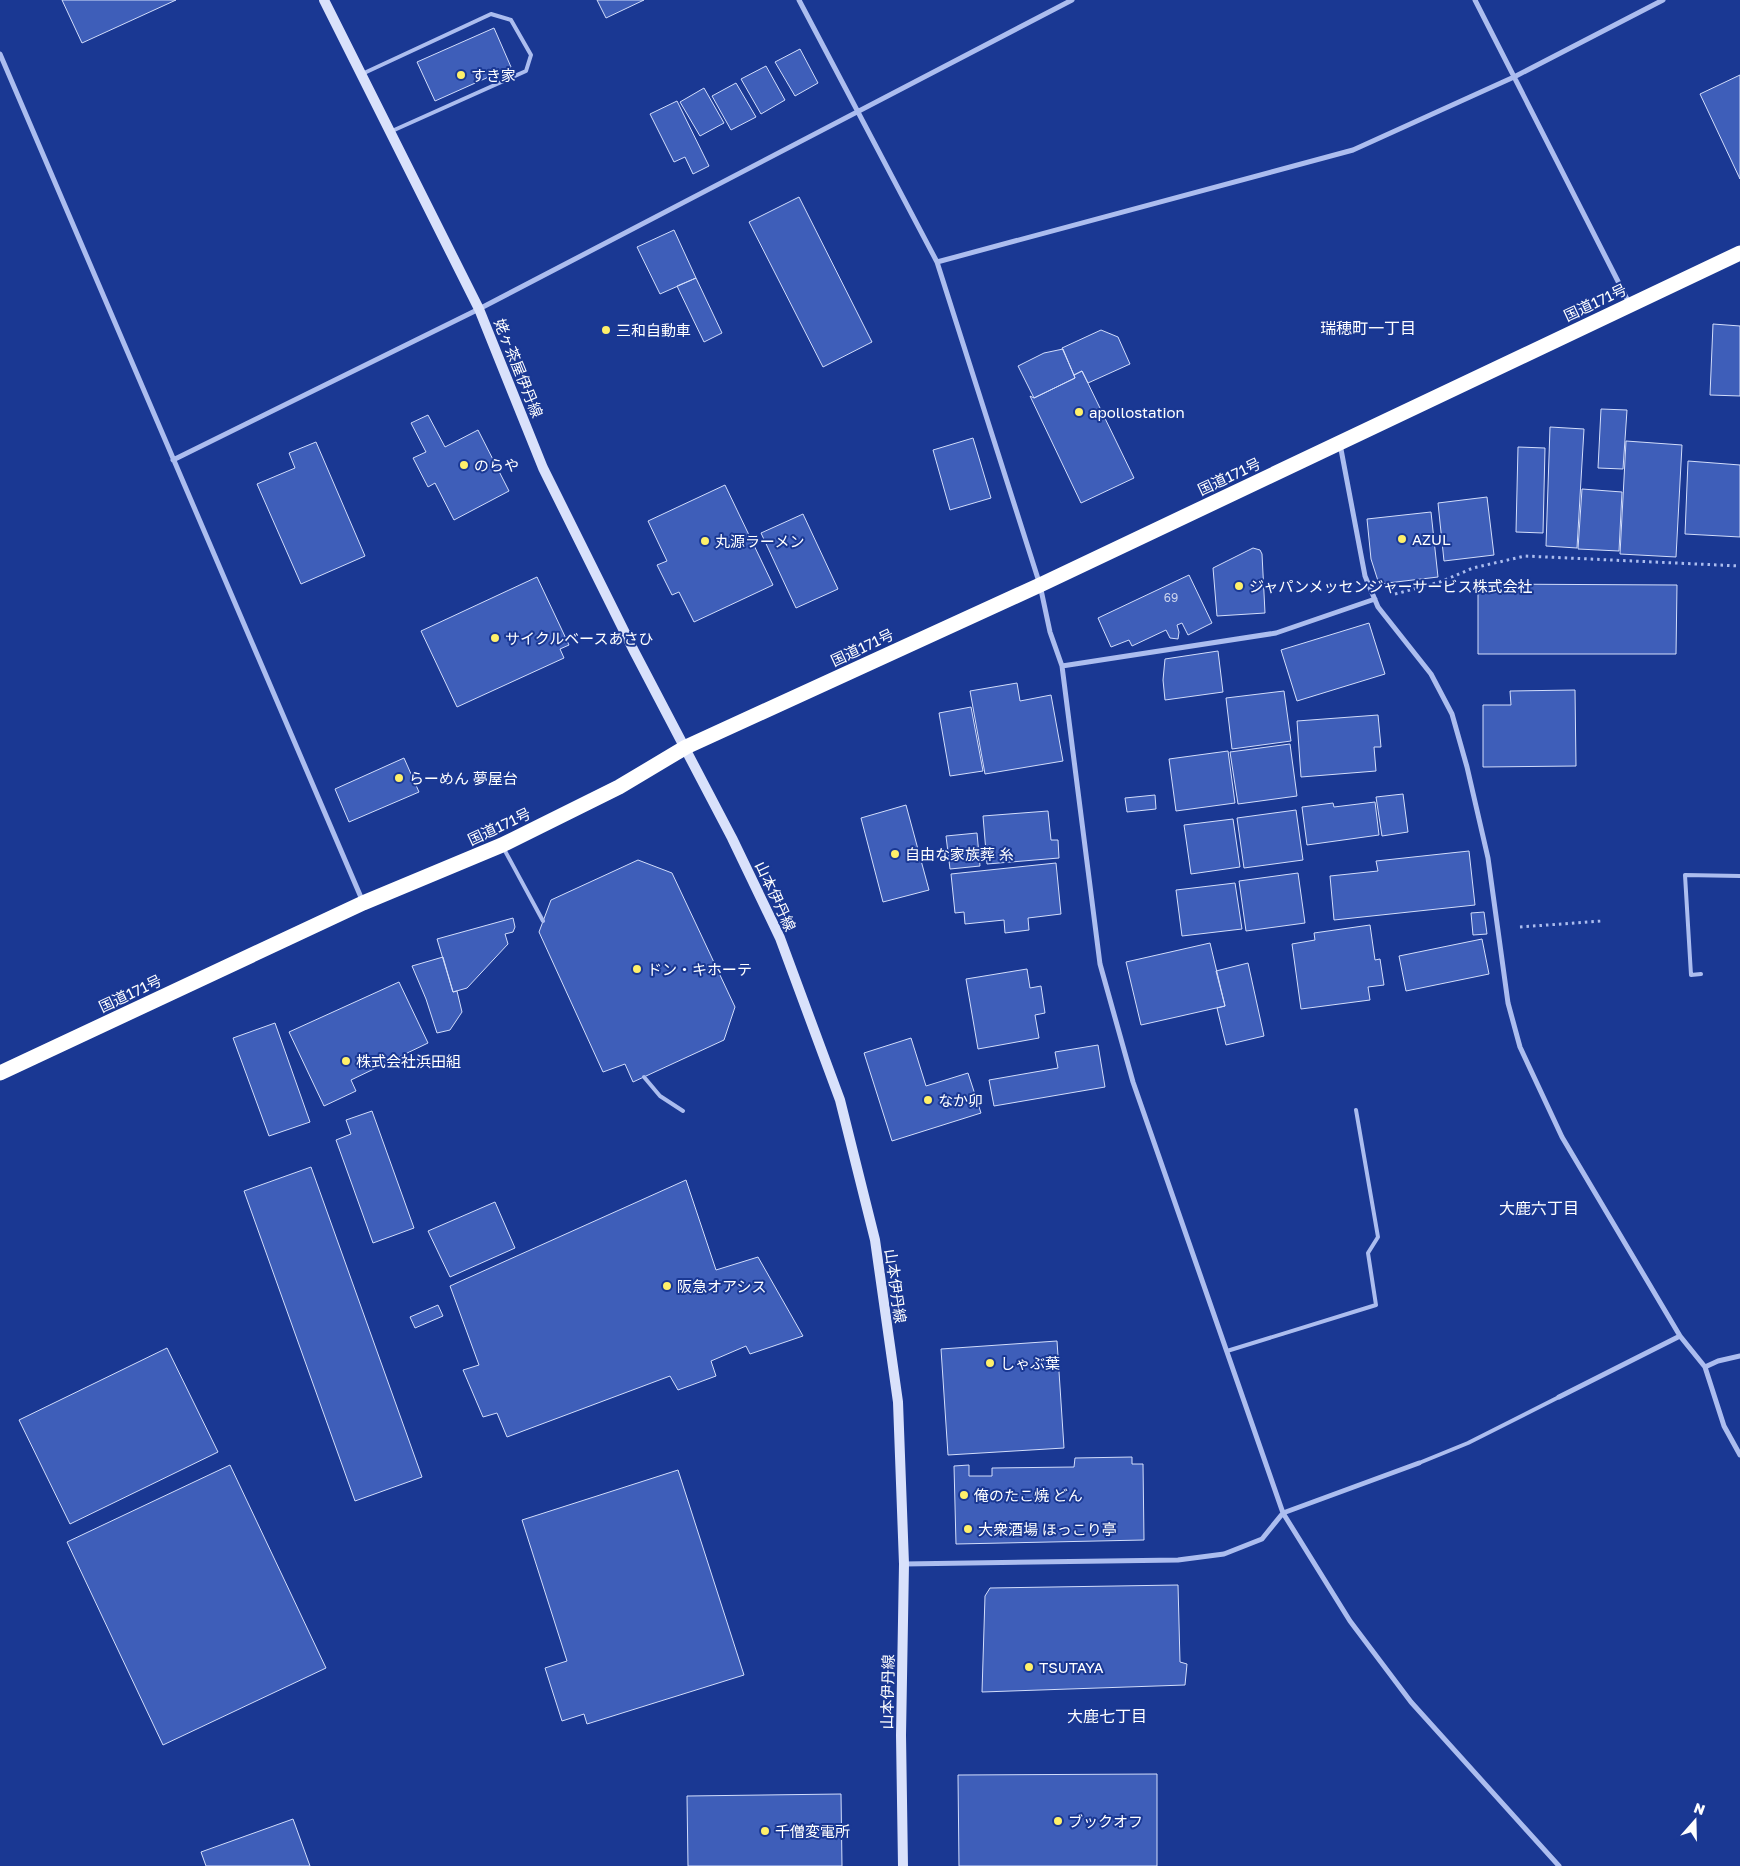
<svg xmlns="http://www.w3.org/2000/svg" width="1740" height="1866" font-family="'Golos Text','Noto Sans JP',sans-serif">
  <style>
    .building { fill: #3e5eb9; stroke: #d2ddfb }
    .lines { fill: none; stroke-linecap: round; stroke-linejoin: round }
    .path { stroke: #acbdef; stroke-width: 3; stroke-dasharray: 2.5 4; stroke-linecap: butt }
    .lane { stroke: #acbdef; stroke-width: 4 }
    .street { stroke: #acbdef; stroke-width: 5 }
    .secondary { stroke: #d9e1fb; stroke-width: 10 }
    .highway { stroke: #fff; stroke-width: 15 }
    .poi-dot { fill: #fff06a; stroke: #1a3893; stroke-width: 2 }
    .labels { text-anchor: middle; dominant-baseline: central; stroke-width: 4; stroke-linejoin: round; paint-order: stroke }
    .number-label { font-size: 12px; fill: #cfd7ee }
    .poi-label { font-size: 15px; fill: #fff; stroke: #1a3893; text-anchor: start }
    .street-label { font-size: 15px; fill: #fff; stroke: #1a3893 }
    .neighbourhood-label { font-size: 16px; fill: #fff; stroke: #1a3893 }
  </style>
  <rect width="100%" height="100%" fill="#1a3893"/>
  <path class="building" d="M62,0H176L82,43Z
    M597,0H644L606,18Z
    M494,28L511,67L435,101L417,62Z
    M800,49L818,83L795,96L775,62Z
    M766,66L785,100L761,114L741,79Z
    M1740,75V179L1700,94Z
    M736,83L756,117L731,130L712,96Z
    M704,88L724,123L700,136L680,102Z
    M677,101L709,166L693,174L685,157L674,162L650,114Z
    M799,197L872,342L823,367L749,222Z
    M674,230L696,278L660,294L637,247Z
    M696,278L722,333L704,342L677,286Z
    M1713,324L1740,326V396L1710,395Z
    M1101,330L1118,337L1130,364L1088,383L1082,371L1074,375L1062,348Z
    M1063,349L1075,378L1034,398L1018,366L1044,353Z
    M1082,371L1134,478L1081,503L1030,396L1034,398L1075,378L1074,375Z
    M1601,409L1627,410L1623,469L1598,468Z
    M428,415L445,447L478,430L509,491L454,520L435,483L428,487L413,458L426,452L411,423Z
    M1550,427L1584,429L1577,548L1546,546Z
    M973,438L991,498L950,510L933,450Z
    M1626,441L1682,445L1676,557L1620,554Z
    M316,442L365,556L301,584L257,484L295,468L289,453Z
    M1518,447L1545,448L1543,533L1516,532Z
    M1688,461L1740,465V537L1685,534Z
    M725,485L773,585L694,622L679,592L672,595L657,565L667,561L648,521Z
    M1582,489L1622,492L1619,551L1578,549Z
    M1487,497L1494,555L1444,561L1438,503Z
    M1431,512L1438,577L1379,584L1371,559L1367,519Z
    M803,514L838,589L796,608L761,533Z
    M1253,548L1260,550L1262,554L1265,613L1217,616L1213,568Z
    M1189,575L1212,623L1188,635L1182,623L1177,625L1179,632L1178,639L1170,638L1166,630L1132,646L1129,640L1111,647L1098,618Z
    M537,577L569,645L560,649L564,658L457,707L421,631Z
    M1478,584L1677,585L1676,654H1478Z
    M1369,623L1385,674L1297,701L1281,650Z
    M1218,651L1223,692L1165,700L1163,680L1165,659Z
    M1017,683L1020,701L1051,695L1063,761L985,774L970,691Z
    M1575,690L1576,766L1483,767V705H1511L1510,691Z
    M1284,691L1291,741L1232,749L1226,698Z
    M971,707L983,771L950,776L939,713Z
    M1378,715L1381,747H1374L1376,771L1301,777L1297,721Z
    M1290,744L1297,796L1238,804L1230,752Z
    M1228,751L1235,803L1176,811L1169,759Z
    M404,758L419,792L349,822L335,789Z
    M1403,794L1408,832L1382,836L1376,797Z
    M1155,795L1156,809L1127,812L1125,798Z
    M1375,802L1379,835L1307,845L1302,807L1333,803L1334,807Z
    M906,805L929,890L883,902L861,818Z
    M1296,810L1303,860L1244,868L1237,818Z
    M1048,811L1051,840H1058L1059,858L987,864L983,816Z
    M1233,819L1240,867L1191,874L1184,825Z
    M977,833L980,866L950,869L946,836Z
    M1469,851L1475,905L1334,920L1330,876L1378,871L1376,861Z
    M638,860L672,873L735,1007L724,1040L633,1082L625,1064L603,1072L539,932L551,900Z
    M1056,863L1061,914L1028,918L1029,930L1005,933L1004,920L965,924L964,912L955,913L951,874Z
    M1298,873L1305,923L1246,931L1239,881Z
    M1235,883L1242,929L1182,936L1176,890Z
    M1484,912L1487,934L1473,935L1471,913Z
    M513,918L515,927L513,932L505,934L508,944L467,988L453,992L437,939Z
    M1370,925L1375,960L1380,959L1384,985L1368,987L1370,1000L1301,1009L1292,944L1315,940L1314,933Z
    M1482,939L1489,974L1406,991L1399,956Z
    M1210,943L1225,1006L1141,1025L1126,962Z
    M443,957L453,992L457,991L462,1012L450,1030L437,1033L426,999L412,966Z
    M1248,963L1264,1036L1226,1045L1217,1008L1225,1006L1216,971Z
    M1027,969L1030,988L1041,986L1045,1013L1035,1015L1039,1038L978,1049L966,979Z
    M399,982L428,1043L351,1080L356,1091L324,1106L289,1032Z
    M275,1023L310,1122L269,1136L233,1038Z
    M911,1038L926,1086L968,1073L981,1113L892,1141L864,1053Z
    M1098,1045L1105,1087L994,1106L989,1080L1058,1068L1055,1052Z
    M372,1111L414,1228L373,1243L336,1140L351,1134L346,1120Z
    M311,1167L422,1477L355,1501L244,1191Z
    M686,1180L716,1270L758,1257L803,1336L750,1354L746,1346L711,1361L716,1376L678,1390L670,1376L507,1437L497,1413L483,1417L463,1370L479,1365L450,1286Z
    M495,1202L515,1248L450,1277L428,1231Z
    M438,1305L443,1316L415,1328L410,1317Z
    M1057,1341L1064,1448L948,1455L941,1349Z
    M167,1348L218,1452L70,1524L19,1420Z
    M1132,1457V1464H1143L1144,1540L956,1544L954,1466L969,1465V1476H992V1468L1074,1467L1075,1458Z
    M230,1465L326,1668L163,1745L67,1542Z
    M678,1470L744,1675L587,1724L584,1714L562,1721L545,1668L567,1661L522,1520Z
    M1178,1585L1180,1662L1187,1664L1185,1685L982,1692L985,1596L990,1588Z
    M1157,1774V1866H959L958,1775Z
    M841,1794L842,1866H688L687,1796Z
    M293,1819L310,1866H206L201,1852Z"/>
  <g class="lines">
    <path class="path" d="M1395,594L1440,582L1473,568L1525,556L1740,566
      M1520,927L1602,921"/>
    <path class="lane" d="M362,74L491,14L511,20L531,55L526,71L392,131
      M504,849L543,921
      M1701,974L1691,975L1685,875L1740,876
      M644,1077L660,1096L683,1111
      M1227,1351L1376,1305L1368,1253L1378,1237L1356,1110
      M1419,1463L1468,1443L1559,1397"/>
    <path class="street" d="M799,0L937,262L1040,585L1050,632L1062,666L1100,964L1133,1082L1283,1513L1350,1621L1411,1702L1559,1866
      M1475,0L1629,303
      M0,54L363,902
      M937,262L1353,150L1514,77L1663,0
      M1340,444L1365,576L1378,607L1431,674L1452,714L1467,767L1488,858L1508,1003L1520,1047L1562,1137L1680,1336L1705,1367L1724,1426L1740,1455
      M173,460L479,309L1072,0
      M1062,666L1276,633L1375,599
      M1705,1367L1718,1361L1740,1356
      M1559,1397L1680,1336
      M904,1564L1178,1560L1224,1554L1262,1539L1283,1513L1419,1463"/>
    <path class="secondary" d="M324,0L479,309L543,468L634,651L732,838L780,938L840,1100L875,1240L898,1402L904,1564L901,1735L903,1866"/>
    <path class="highway" d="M0,1073L363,903L502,845L619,787L686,747L1040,585L1740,253"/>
  </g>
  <g class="poi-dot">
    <circle cx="461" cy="75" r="5"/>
    <circle cx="606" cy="330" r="5"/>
    <circle cx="1079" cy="412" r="5"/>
    <circle cx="464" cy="465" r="5"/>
    <circle cx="1402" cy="539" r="5"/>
    <circle cx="705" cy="541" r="5"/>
    <circle cx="1239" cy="586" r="5"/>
    <circle cx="495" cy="638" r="5"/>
    <circle cx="399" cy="778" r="5"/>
    <circle cx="895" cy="854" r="5"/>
    <circle cx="637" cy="969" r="5"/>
    <circle cx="346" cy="1061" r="5"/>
    <circle cx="928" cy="1100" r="5"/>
    <circle cx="667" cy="1286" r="5"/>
    <circle cx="990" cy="1363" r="5"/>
    <circle cx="964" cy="1495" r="5"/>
    <circle cx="968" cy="1529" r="5"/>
    <circle cx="1029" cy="1667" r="5"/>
    <circle cx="1058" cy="1821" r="5"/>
    <circle cx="765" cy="1831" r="5"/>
  </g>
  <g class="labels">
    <g class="number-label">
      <text x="1171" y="597">69</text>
    </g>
    <g class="poi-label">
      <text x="471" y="75">すき家</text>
      <text x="616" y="330">三和自動車</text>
      <text x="1089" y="412">apollostation</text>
      <text x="474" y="465">のらや</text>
      <text x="1412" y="539">AZUL</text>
      <text x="715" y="541">丸源ラーメン</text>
      <text x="1249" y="586">ジャパンメッセンジャーサービス株式会社</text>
      <text x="505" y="638">サイクルベースあさひ</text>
      <text x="409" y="778">らーめん 夢屋台</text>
      <text x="905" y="854">自由な家族葬 糸</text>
      <text x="647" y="969">ドン・キホーテ</text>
      <text x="356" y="1061">株式会社浜田組</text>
      <text x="938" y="1100">なか卯</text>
      <text x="677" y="1286">阪急オアシス</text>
      <text x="1000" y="1363">しゃぶ葉</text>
      <text x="974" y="1495">俺のたこ焼 どん</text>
      <text x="978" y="1529">大衆酒場 ほっこり亭</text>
      <text x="1039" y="1667">TSUTAYA</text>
      <text x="1068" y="1821">ブックオフ</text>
      <text x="775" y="1831">千僧変電所</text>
    </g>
    <g class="street-label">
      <text transform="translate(1595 302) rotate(-25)">国道171号</text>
      <text transform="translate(519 368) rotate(68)">姥ヶ茶屋伊丹線</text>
      <text transform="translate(1229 476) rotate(-25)">国道171号</text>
      <text transform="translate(862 647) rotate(-25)">国道171号</text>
      <text transform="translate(499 826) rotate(-25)">国道171号</text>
      <text transform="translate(776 896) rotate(65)">山本伊丹線</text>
      <text transform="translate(130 993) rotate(-25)">国道171号</text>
      <text transform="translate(896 1286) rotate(82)">山本伊丹線</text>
      <text transform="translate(887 1692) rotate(-89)">山本伊丹線</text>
    </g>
    <g class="neighbourhood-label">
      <text x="1368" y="328">瑞穂町一丁目</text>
      <text x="1539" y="1208">大鹿六丁目</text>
      <text x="1107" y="1716">大鹿七丁目</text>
    </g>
  </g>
  <g transform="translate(1695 1821) rotate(20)" stroke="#1a3893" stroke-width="4" paint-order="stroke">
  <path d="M0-4L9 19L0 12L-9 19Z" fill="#ffffff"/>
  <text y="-8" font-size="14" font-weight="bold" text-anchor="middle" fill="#ffffff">N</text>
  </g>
</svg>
